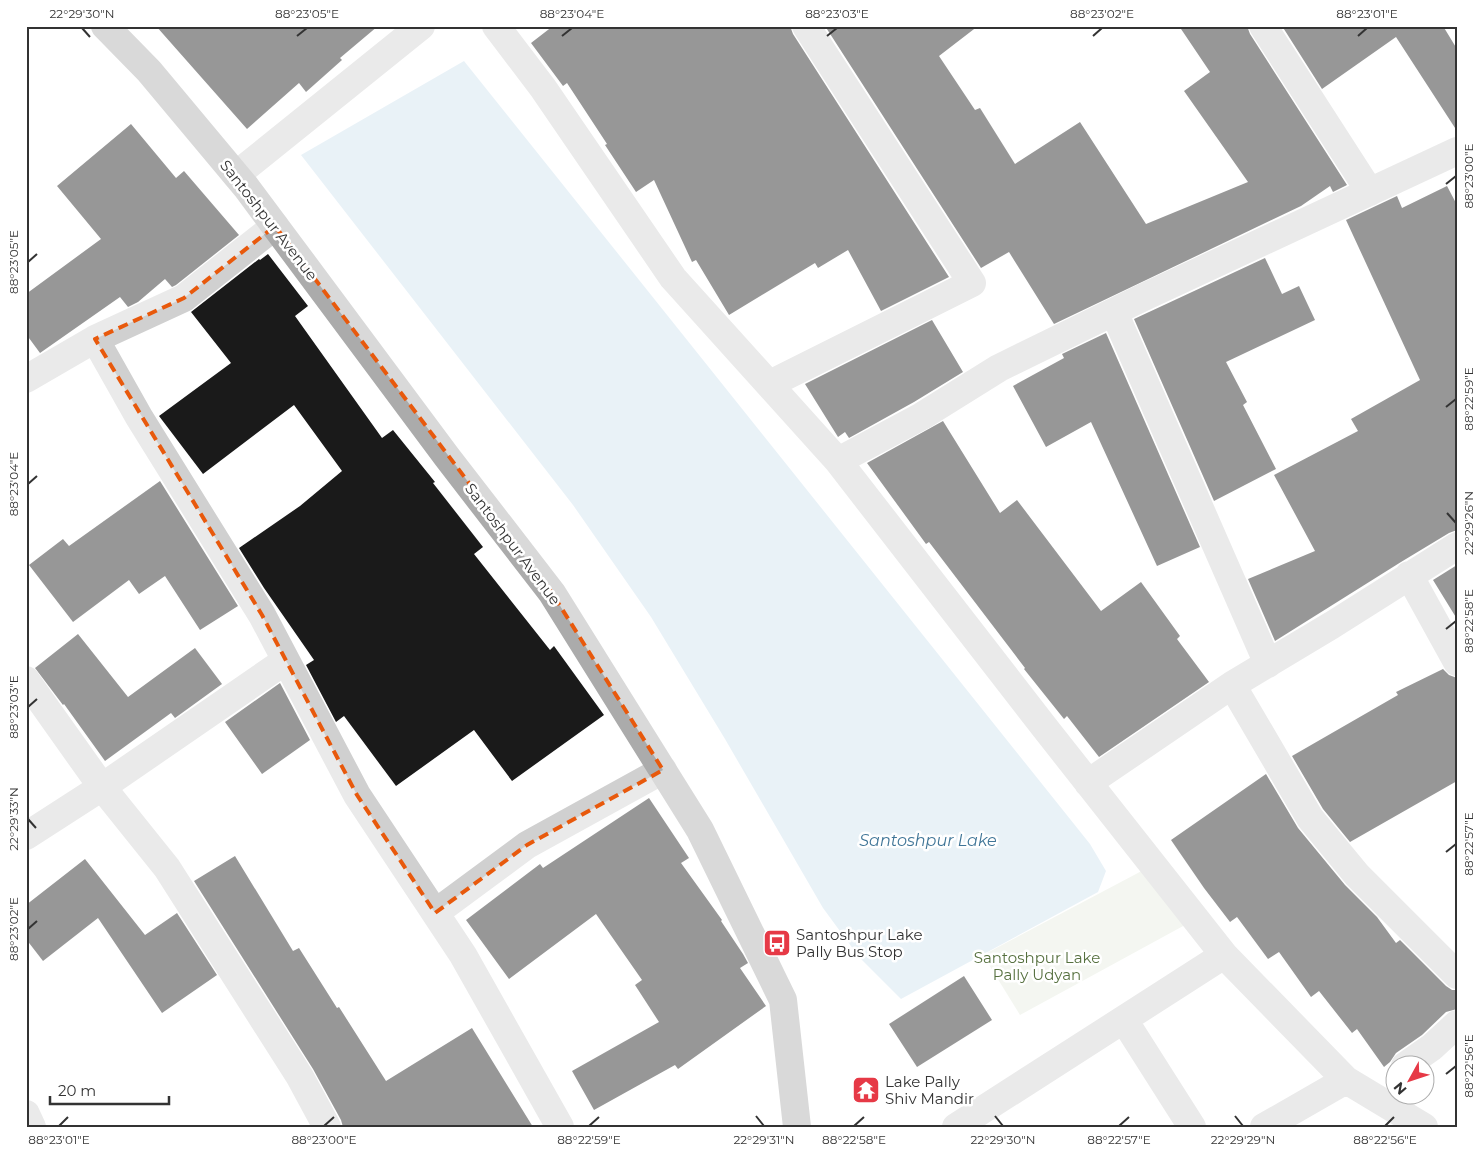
<svg xmlns="http://www.w3.org/2000/svg" width="1483" height="1153" font-family="Montserrat,sans-serif">
  <style>
    .green { fill: #e6ecdf }
    .water { fill: #cfe2ee }
    .building { fill: #1a1a1a }
    .lines { fill: none; stroke-linecap: round; stroke-linejoin: round }
    .minor { stroke: #d0d0d0; stroke-width: 28 }
    .major { stroke: #ababab; stroke-width: 28 }
    .marked { fill: none; stroke: #e8590c; stroke-width: 4; stroke-dasharray: 10 6; stroke-linejoin: round }
    .ticks { fill: none; stroke: #333; stroke-width: 2 }
    .labels { text-anchor: middle; dominant-baseline: central; stroke-width: 5; stroke-linejoin: round; paint-order: stroke }
    .street-label { font-size: 15px; fill: #333; stroke: #fff }
    .poi-label { font-size: 15px; fill: #333; stroke: #fff; text-anchor: start }
    .park-label { font-size: 15px; fill: #56703f; stroke: #fff }
    .water-label { font-size: 16px; font-style: italic; fill: #3f7597; stroke: #fff }
    .neatline { fill: none; stroke: #333; stroke-width: 2 }
    .ticks-label { font-size: 12px; text-anchor: middle; fill: #333 }
  </style>
  <rect width="100%" height="100%" fill="#fff"/>
  <path class="green" d="M1153,865L1196,919L1020,1015L983,955Z"/>
  <path class="water" d="M464,61L1090,844L1106,871L1098,892L901,999L859,957L823,908L725,739L651,617L573,505L301,155Z"/>
  <path class="building" d="M156,26H378L340,58L342,60L306,92L299,83L247,129Z
    M553,26H790L793,34L949,277L881,311L848,250L818,268L815,263L729,315L696,260L692,262L654,180L636,192L605,145L607,144L567,83L563,86L531,43Z
    M825,26H978L939,56L975,110L980,108L1015,164L1080,122L1146,224L1248,182L1184,91L1210,72L1179,26H1247L1250,34L1347,185L1333,192L1330,186L1301,206L1054,324L1009,252L981,268Z
    M1282,26H1443L1457,49V131L1396,37L1322,89Z
    M131,124L176,178L184,171L239,235L176,285L172,287L165,279L138,302L128,307L120,297L40,353L26,334V294L101,239L57,186Z
    M1447,186L1457,205V530L1449,533L1401,562L1275,641L1248,579L1315,551L1274,475L1358,431L1351,419L1420,380L1346,220L1397,196L1402,208Z
    M268,254L308,306L295,316L382,438L393,430L435,482L433,483L483,547L474,554L550,650L554,646L604,715L512,781L474,730L396,786L344,716L336,722L306,665L314,660L264,588L239,548L300,506L342,471L294,405L203,474L159,416L231,363L191,312L259,259L260,260Z
    M1265,258L1282,294L1299,286L1315,320L1226,362L1247,402L1243,405L1276,469L1214,501L1134,319Z
    M932,320L963,372L914,402L849,438L845,432L838,437L805,384Z
    M1106,333L1200,547L1157,566L1091,422L1046,447L1013,386L1064,358L1062,354Z
    M943,421L1000,513L1017,500L1101,611L1141,582L1180,636L1177,639L1209,682L1099,757L1067,716L1064,719L1024,669L1025,668L929,542L926,544L867,463Z
    M160,481L238,606L200,630L165,576L139,594L129,580L73,622L29,565L63,539L69,546Z
    M1457,565V619L1433,580Z
    M78,634L128,697L195,648L222,684L175,718L171,713L105,761L64,704L63,705L35,668Z
    M1443,669L1449,675L1457,678V781L1350,842L1323,809L1292,756L1398,695L1396,692Z
    M280,683L310,740L262,774L225,722Z
    M1266,774L1298,828L1345,885L1377,917L1396,943L1400,940L1446,986L1452,990H1457V1009L1446,1012L1422,1035L1396,1053L1390,1062L1384,1067L1357,1029L1352,1033L1319,991L1311,997L1279,952L1268,959L1237,917L1230,922L1204,888L1171,840Z
    M649,798L689,858L681,863L722,920L721,921L743,954L748,963L740,968L766,1006L678,1069L675,1065L594,1110L572,1071L659,1022L635,985L642,980L596,914L509,979L466,920L540,864L543,868Z
    M235,856L293,951L299,948L337,1008L339,1007L386,1081L472,1028L533,1127H343L341,1120L313,1069L194,881Z
    M85,859L145,935L177,913L217,975L162,1013L98,918L43,961L26,939V905Z
    M964,976L992,1020L917,1067L889,1024Z"/>
  <g class="lines">
    <path class="minor" d="M496,26L543,88L673,278L838,461L1045,728L1224,955
      M1263,26L1370,192
      M236,175L421,26
      M1114,312L1268,664
      M95,339L139,417L262,615L357,795L463,955L560,1127
      M26,379L95,339L184,298L275,226
      M770,384L972,283L806,26
      M838,461L922,416L999,368L1144,297L1457,151
      M1409,575L1457,662
      M26,680L102,787L167,868L300,1077L327,1127
      M1232,685L1310,818L1357,875L1457,975
      M1088,783L1232,685L1332,625L1457,546
      M26,836L102,787L285,661
      M435,913L527,845L663,770
      M1124,1020L1192,1127
      M1405,1066L1432,1047L1457,1024
      M26,1114L32,1127
      M956,1127L1224,955L1346,1080L1424,1127
      M1264,1127L1346,1080"/>
    <path class="major" d="M105,26L149,71L246,187L447,457L552,593L700,830L783,1000L797,1127"/>
  </g>
  <path d="M0 0H1483V1153H0ZM275,226L552,593L663,770L527,845L435,913L357,795L262,615L95,339L184,298Z" fill="#fff" fill-opacity=".55" fill-rule="evenodd"/>
  <path class="marked" d="M275,226L552,593L663,770L527,845L435,913L357,795L262,615L95,339L184,298Z"/>
  <path class="ticks" d="M82,28L90,37M297,36L307,28M562,36L572,28M827,36L837,28M1093,36L1102,28M1358,36L1367,28M1446,184L1456,176M28,262L37,254M1446,407L1456,399M28,484L37,476M1447,513L1456,523M1446,629L1456,621M28,707L37,699M28,819L36,828M1446,852L1456,844M28,929L37,921M1446,1074L1456,1066M756,1116L764,1126M995,1116L1003,1126M1235,1116L1243,1126M59,1126L68,1117M324,1126L334,1117M589,1126L599,1117M854,1126L864,1117M1119,1126L1129,1117M1385,1126L1394,1117"/>
  <defs>
    <g id="bus-square" transform="scale(1.4375)"><rect x="-9" y="-9" width="18" height="18" rx="4" fill="#e63946" stroke="#fff"/><path d="M-5-6H5V4H4V6H2V4H-2V6H-4V4H-5ZM-3.5-4V0h7V-4ZM-3.5 1.2v1.5H-2V1.2ZM2 1.2v1.5H3.5V1.2Z" fill="#fff"/></g>
    <g id="temple-square" transform="scale(1.4375)"><rect x="-9" y="-9" width="18" height="18" rx="4" fill="#e63946" stroke="#fff"/><path d="M0-6L5-2H3V0L6.5 2.5H4V6H1.5V3h-3V6H-4V2.5H-6.5L-3 0V-2H-5Z" fill="#fff"/></g>
  </defs>
  <g fill-rule="evenodd">
    <use href="#bus-square" x="777" y="943"/>
    <use href="#temple-square" x="866" y="1090"/>
  </g>
  <g class="labels">
    <g class="street-label">
      <text transform="translate(269 220) rotate(52)">Santoshpur Avenue</text>
      <text transform="translate(513 544) rotate(53)">Santoshpur Avenue</text>
    </g>
    <g class="poi-label">
      <text x="796" y="934">Santoshpur Lake<tspan x="796" dy="17">Pally Bus Stop</tspan></text>
      <text x="885" y="1081">Lake Pally<tspan x="885" dy="17">Shiv Mandir</tspan></text>
    </g>
    <g class="park-label">
      <text x="1037" y="957">Santoshpur Lake<tspan x="1037" dy="17">Pally Udyan</tspan></text>
    </g>
    <g class="water-label">
      <text x="928" y="840">Santoshpur Lake</text>
    </g>
  </g>
  <rect width="1483" height="1153" fill="none" stroke="#ffffff" stroke-width="55"/>
  <g transform="translate(1410 1080) rotate(230)"><circle r="24" fill="#ffffff" stroke="#adadad"/>
  <path d="M0-4L9 19L0 12L-9 19Z" fill="#e63946"/>
  <text y="-8" font-size="14" font-weight="bold" text-anchor="middle" fill="#333333">N</text>
  </g>
  <path d="M50 1096v8h119v-8" fill="none" stroke="#333333" stroke-width="2.5"/>
  <text x="58" y="1096" font-size="15" fill="#333333" stroke="#ffffff" stroke-width="4" paint-order="stroke">20 m</text>
  <rect x="28" y="28" width="1428" height="1098" class="neatline"/>
  <g class="ticks-label">
    <text x="82" y="18">22°29'30"N</text>
    <text x="307" y="18">88°23'05"E</text>
    <text x="572" y="18">88°23'04"E</text>
    <text x="837" y="18">88°23'03"E</text>
    <text x="1102" y="18">88°23'02"E</text>
    <text x="1367" y="18">88°23'01"E</text>
    <text transform="translate(1469 176) rotate(-90)" y="4">88°23'00"E</text>
    <text transform="translate(14 262) rotate(-90)" y="4">88°23'05"E</text>
    <text transform="translate(1469 399) rotate(-90)" y="4">88°22'59"E</text>
    <text transform="translate(14 484) rotate(-90)" y="4">88°23'04"E</text>
    <text transform="translate(1469 523) rotate(-90)" y="4">22°29'26"N</text>
    <text transform="translate(1469 621) rotate(-90)" y="4">88°22'58"E</text>
    <text transform="translate(14 707) rotate(-90)" y="4">88°23'03"E</text>
    <text transform="translate(14 819) rotate(-90)" y="4">22°29'33"N</text>
    <text transform="translate(1469 844) rotate(-90)" y="4">88°22'57"E</text>
    <text transform="translate(14 929) rotate(-90)" y="4">88°23'02"E</text>
    <text transform="translate(1469 1066) rotate(-90)" y="4">88°22'56"E</text>
    <text x="59" y="1144">88°23'01"E</text>
    <text x="324" y="1144">88°23'00"E</text>
    <text x="589" y="1144">88°22'59"E</text>
    <text x="764" y="1144">22°29'31"N</text>
    <text x="854" y="1144">88°22'58"E</text>
    <text x="1003" y="1144">22°29'30"N</text>
    <text x="1119" y="1144">88°22'57"E</text>
    <text x="1243" y="1144">22°29'29"N</text>
    <text x="1385" y="1144">88°22'56"E</text>
  </g>
</svg>
